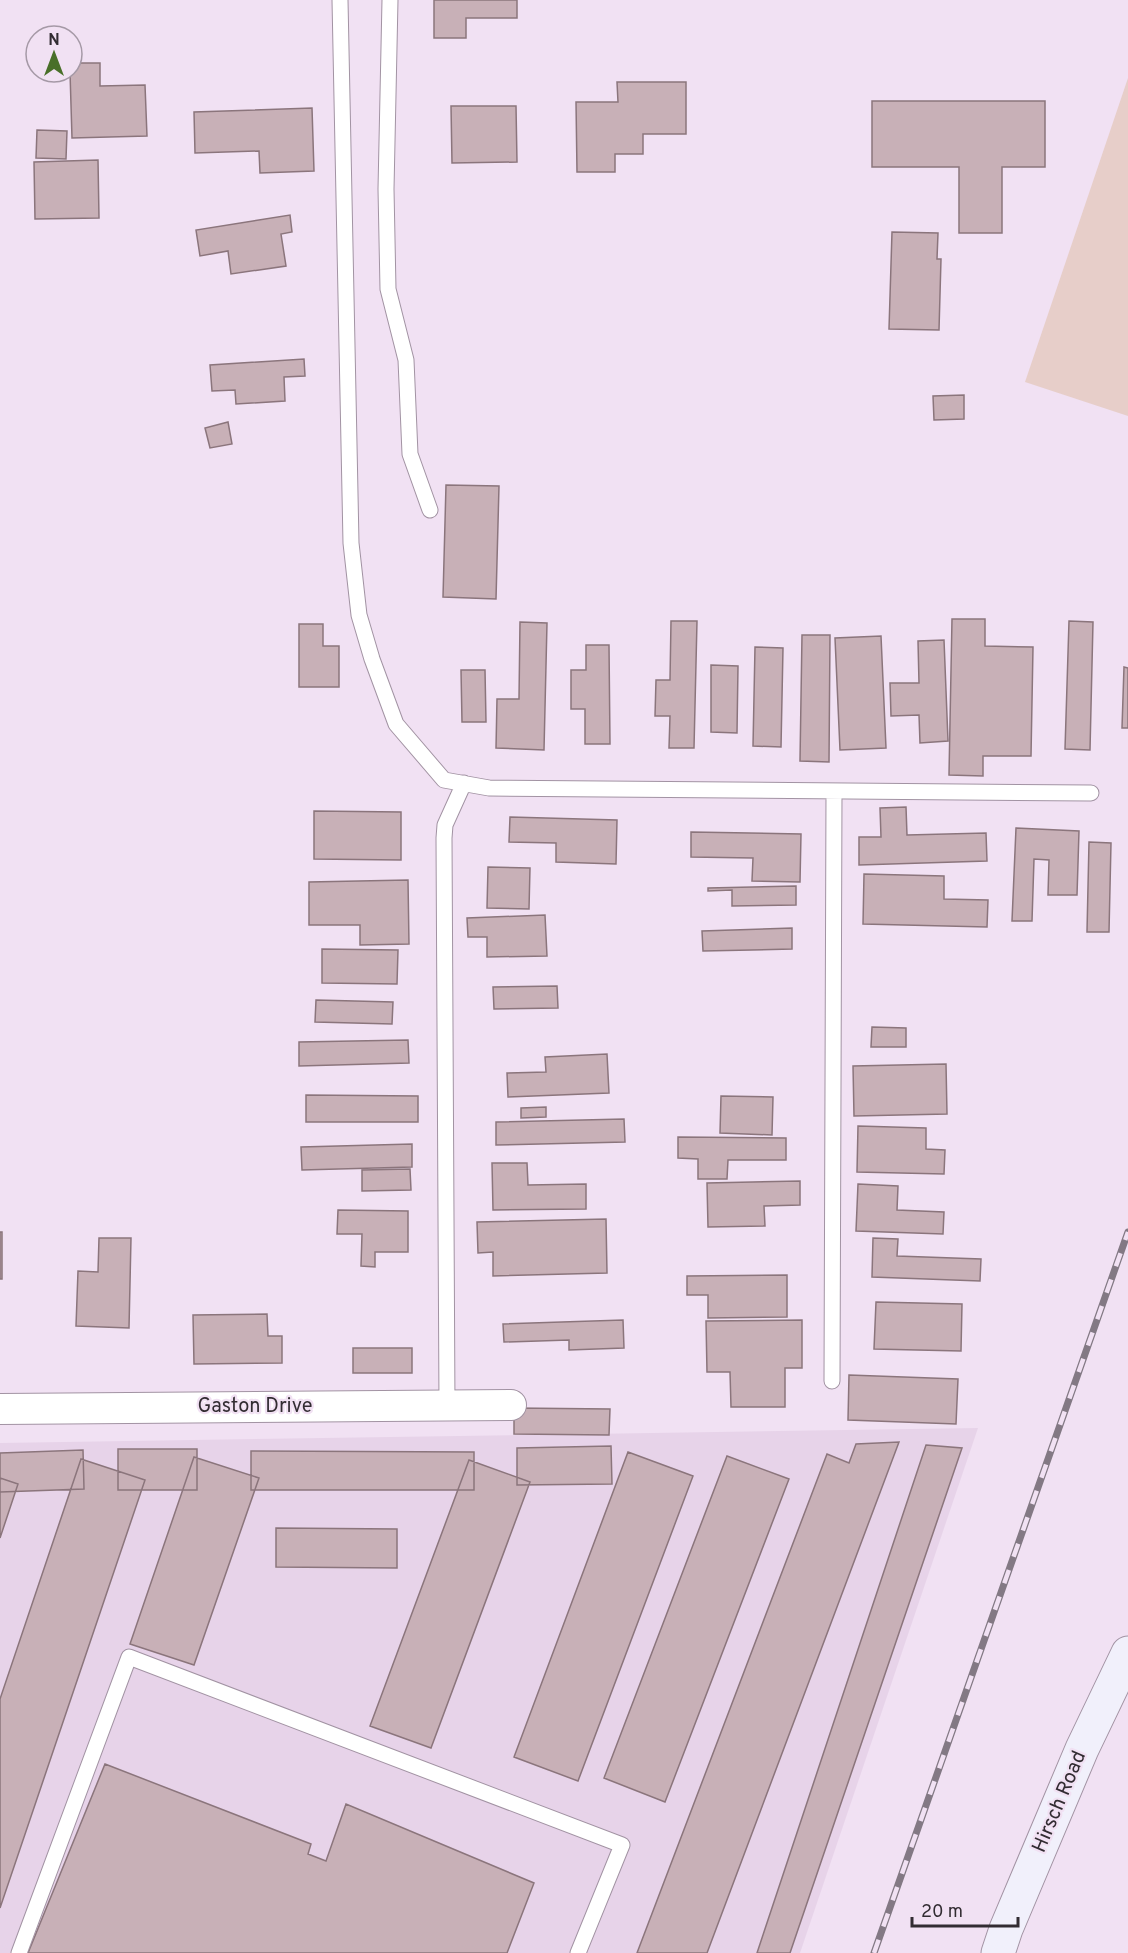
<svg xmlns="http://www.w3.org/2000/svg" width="1128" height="1953" font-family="Overpass,sans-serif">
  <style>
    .built { fill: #e7d3e9 }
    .green { fill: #e7cec9 }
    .building { fill: #c8b0b7; stroke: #8b757c; stroke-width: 1.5 }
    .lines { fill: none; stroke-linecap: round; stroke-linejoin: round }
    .lane-casing { stroke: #a293a3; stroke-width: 17 }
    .street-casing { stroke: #a293a3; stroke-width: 32 }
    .secondary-casing { stroke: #a293a3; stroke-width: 35 }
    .lane { stroke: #fff; stroke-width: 15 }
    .street { stroke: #fff; stroke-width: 30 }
    .secondary { stroke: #f1f0fb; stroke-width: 33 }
    .rail-casing { stroke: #837984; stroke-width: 7 }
    .rail { stroke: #f1e1f3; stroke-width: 4.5; stroke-dasharray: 14; stroke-linecap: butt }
    .labels { text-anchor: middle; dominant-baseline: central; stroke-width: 4.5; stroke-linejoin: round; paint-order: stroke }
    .street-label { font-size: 20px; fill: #322c32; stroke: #f1e1f3 }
  </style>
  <rect width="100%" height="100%" fill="#f1e1f3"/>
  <path class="built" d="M978,1428L800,1953H0V1443Z"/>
  <path class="green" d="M1128,78V416L1025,382Z"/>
  <path class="building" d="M434,0H517V18H466V38H434Z
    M72,63H100V86L145,85L147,136L72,138L70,72H72Z
    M617,82H686V134H643V154H615V172H577L576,102H618Z
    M872,101H1045V167H1002V233H959V167H872Z
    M451,106H516L517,162L452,163Z
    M312,108L314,171L260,173L259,151L195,153L194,112Z
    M37,130L67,131L66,159L36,158Z
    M98,160L99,218L35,219L34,162Z
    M290,215L292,232L281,234L286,266L231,274L228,251L200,256L196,230Z
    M892,232L938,233L937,259H941L939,330L889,329Z
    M304,359L305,376L284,377L285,401L236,404L235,390L212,391L210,365Z
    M964,395V419L934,420L933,396Z
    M228,422L232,444L210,448L205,428Z
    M446,485L499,486L496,599L443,597Z
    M952,619H985V646L1033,647L1031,756H983V776L949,775Z
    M671,621H697L694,748H669L670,716H655L656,680H670Z
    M1069,621L1093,622L1090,750L1065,749Z
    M520,622L547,623L544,750L496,748L497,699H519Z
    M299,624H323V646H339V687H299Z
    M802,635H830L829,762L800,761Z
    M881,636L886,748L840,750L835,638Z
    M944,640L948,741L920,743L919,715L891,716L890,683H919L918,641Z
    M586,645H609L610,744H585V709H571V670H586Z
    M755,647L783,648L781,747L753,746Z
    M711,665L738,666L737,733L711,732Z
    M1124,667L1128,668V728H1122Z
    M461,670H485L486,722H462Z
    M906,807L907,835L986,833L987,861L859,865V837H881L880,808Z
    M314,811L401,812V860L314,859Z
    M510,817L617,820L616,864L556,862V843L509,842Z
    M1016,828L1079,831L1077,895H1048L1049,860L1034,859L1032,921H1012Z
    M691,832L801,834L800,882L752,881L753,858L691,857Z
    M1089,842L1111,843L1109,932H1087Z
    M488,867L530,868L529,909L487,908Z
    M864,874L944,876V899L988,900L987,927L863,924Z
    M408,880L409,944L360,945V925H309V882Z
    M796,886V905L732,906V890L708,891V888Z
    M545,915L547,956L487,957V937H468L467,918Z
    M792,928V949L703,951L702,931Z
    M322,949L398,950L397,984L322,983Z
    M557,986L558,1008L494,1009L493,987Z
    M316,1000L393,1002L392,1024L315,1022Z
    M872,1027L906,1028V1047H871Z
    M408,1040L409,1063L299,1066V1042Z
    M607,1054L609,1093L508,1097L507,1073L546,1072L545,1057Z
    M946,1064L947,1114L854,1116L853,1066Z
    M306,1095L418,1096V1122H306Z
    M721,1096L773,1097L772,1135L720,1133Z
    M546,1107V1117L521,1118V1108Z
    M624,1119L625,1142L496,1145V1122Z
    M858,1126L926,1128V1149L945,1150L944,1174L857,1172Z
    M678,1137L786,1138V1160H728L727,1179H698V1159L678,1158Z
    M412,1144V1167L302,1170L301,1147Z
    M492,1163H527L528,1185L586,1184V1209L493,1210Z
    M410,1169L411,1190L362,1191V1170Z
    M800,1181V1205L764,1206L765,1226L708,1227L707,1183Z
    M858,1184L898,1186L897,1210L944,1212L943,1234L856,1231Z
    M338,1210L408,1211V1252H375V1267L361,1266L362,1234H337Z
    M606,1219L607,1273L493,1276V1252L478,1253L477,1222Z
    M0,1232H2V1279H0Z
    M99,1238H131L129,1328L76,1326L78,1271L98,1272Z
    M873,1238L898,1239L897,1256L981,1259L980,1281L872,1277Z
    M787,1275V1317L708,1318V1295H687V1276Z
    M876,1302L962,1304L961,1351L874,1349Z
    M267,1314L268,1336H282V1363L194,1364L193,1315Z
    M623,1320L624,1348L569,1350V1340L504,1342L503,1324Z
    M802,1320V1368H785V1407H731L730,1372H707L706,1321Z
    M353,1348H412V1373H353Z
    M849,1375L958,1379L956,1424L848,1420Z
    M514,1408L610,1409L609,1435L514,1434Z
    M899,1442L707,1953H637L827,1454L849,1463L856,1444Z
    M926,1445L962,1448L790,1953H757Z
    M611,1446L612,1484L517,1485V1448Z
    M118,1449H197V1490H118Z
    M83,1450L84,1489L0,1492V1453Z
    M251,1451L474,1452V1490H251Z
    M628,1452L693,1476L578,1781L514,1757Z
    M727,1456L789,1479L665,1802L604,1778Z
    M194,1457L259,1478L194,1665L130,1644Z
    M81,1459L145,1480L0,1908V1699Z
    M469,1460L530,1482L431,1748L370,1726Z
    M0,1478L18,1484L0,1538Z
    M276,1528L397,1529V1568L276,1567Z
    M105,1764L311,1844L308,1854L326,1861L346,1804L534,1883L507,1953H28Z"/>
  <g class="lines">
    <g class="lane-casing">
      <path id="lane" d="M340,0L351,543L359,615L372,659L396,724L444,780L489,788L1091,793
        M390,0L386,189L388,289L406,360L410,454L430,510
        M832,1381L834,792
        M447,1406L444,838L445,825L464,783
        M19,1953L129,1657L622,1845L578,1953"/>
    </g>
    <g class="street-casing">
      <path id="street" d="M0,1409L511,1405"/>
    </g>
    <g class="secondary-casing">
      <path id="secondary" d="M998,1953L1006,1929L1082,1749L1128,1653"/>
    </g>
    <use href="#lane" class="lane"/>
    <use href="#street" class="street"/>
    <use href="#secondary" class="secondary"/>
    <g class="rail-casing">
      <path id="rail" d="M874,1953L1128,1232"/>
    </g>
    <use href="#rail" class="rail"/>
  </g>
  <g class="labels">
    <g class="street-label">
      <text x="255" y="1407">Gaston Drive</text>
      <text transform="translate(1060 1802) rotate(-67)">Hirsch Road</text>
    </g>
  </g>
  <g transform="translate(54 54)"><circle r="28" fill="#f1e1f3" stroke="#a599a6" stroke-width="1.5"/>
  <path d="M0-4.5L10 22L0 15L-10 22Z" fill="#496f29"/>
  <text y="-9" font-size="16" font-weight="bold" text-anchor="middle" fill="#322c32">N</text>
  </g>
  <path d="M912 1917v9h106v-9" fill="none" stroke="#322c32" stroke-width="3"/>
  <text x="921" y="1917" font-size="18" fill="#322c32" stroke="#f1e1f3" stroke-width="4.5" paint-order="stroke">20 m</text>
</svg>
